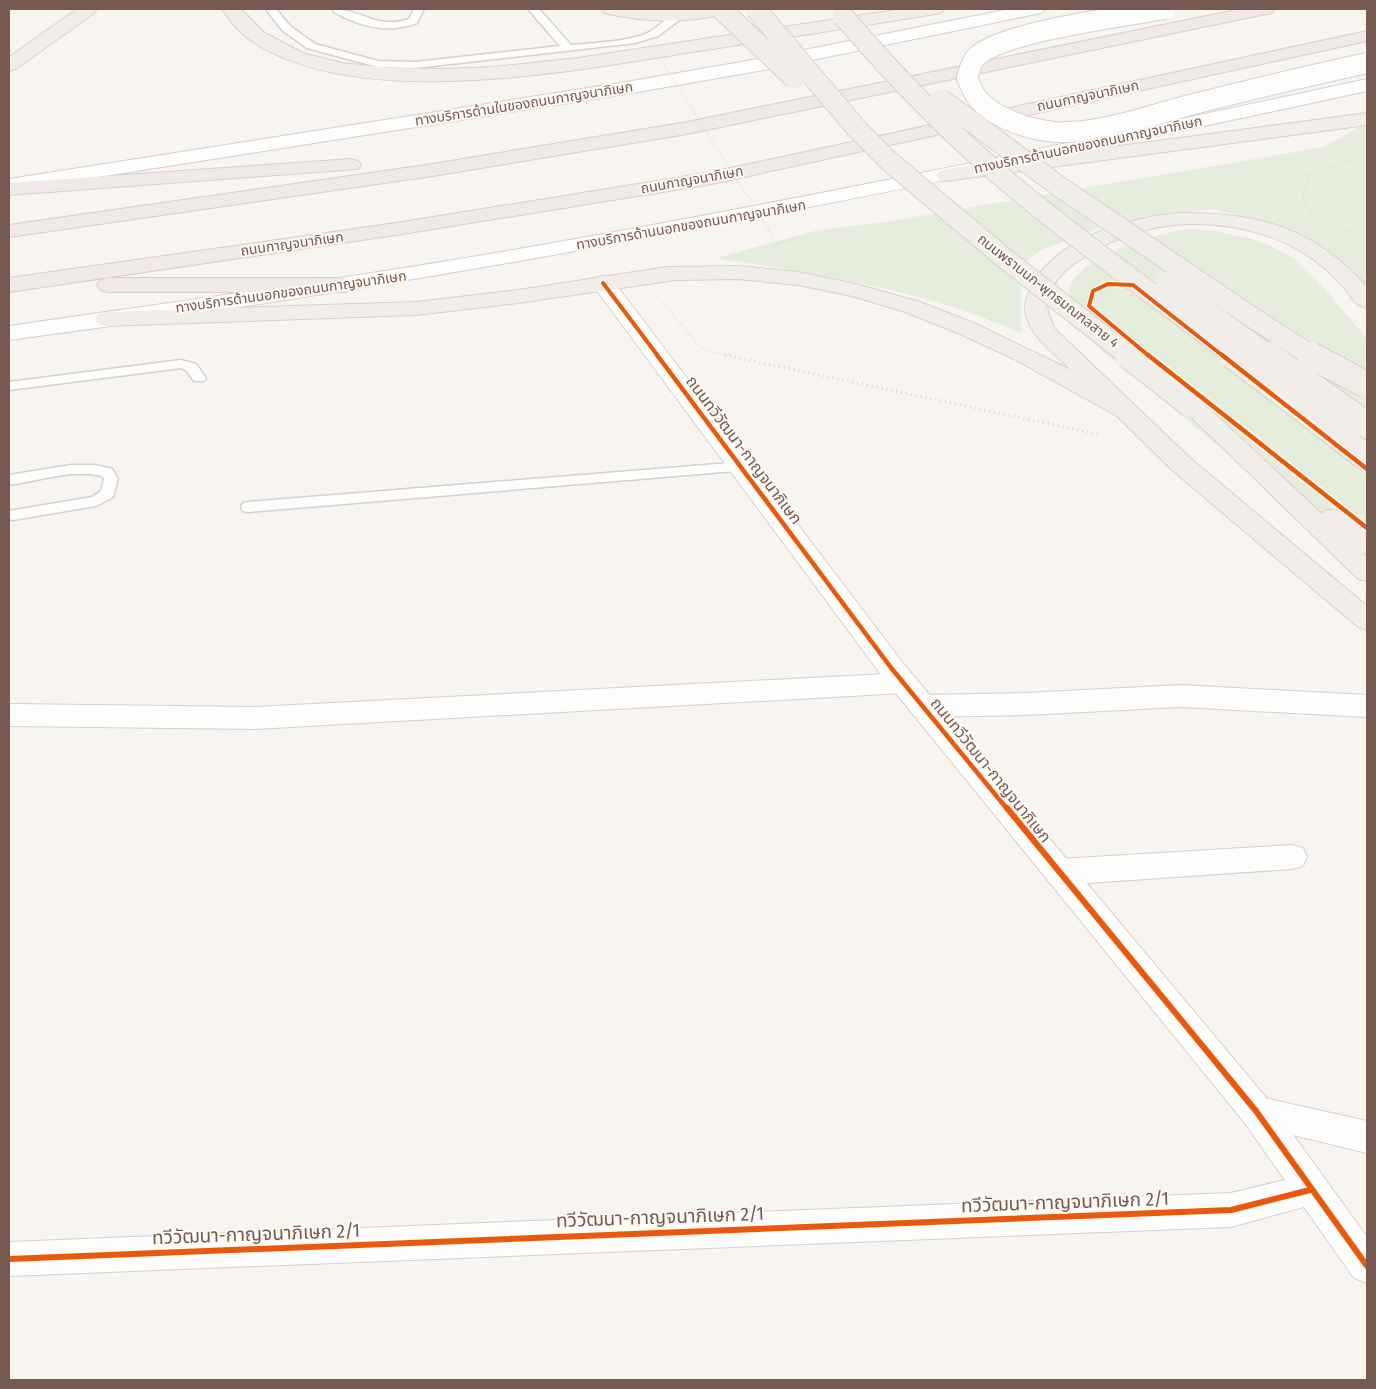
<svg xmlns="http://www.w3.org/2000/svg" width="1376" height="1389" font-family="'Fira Sans Condensed','Noto Sans Thai',sans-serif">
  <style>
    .green { fill: #e7eddc }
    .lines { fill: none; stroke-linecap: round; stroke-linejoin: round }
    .lane-casing { stroke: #d7d1ce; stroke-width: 3 }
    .street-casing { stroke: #d7d1ce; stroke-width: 2 }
    .secondary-casing { stroke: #d7d0cc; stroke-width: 2 }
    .primary-casing { stroke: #d9d0cd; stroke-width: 2 }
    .highway-casing { stroke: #d9d0cd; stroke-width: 2 }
    .path-far1 { stroke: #dad3d0; stroke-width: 2.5; stroke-dasharray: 0.5 2.5; stroke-linecap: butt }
    .path { stroke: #dad3d0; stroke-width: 3; stroke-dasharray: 1 4; stroke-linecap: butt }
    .lane { fill: #fefdfd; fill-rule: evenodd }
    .street { fill: #fefdfd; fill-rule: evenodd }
    .secondary { fill: #fefdfd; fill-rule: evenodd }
    .primary { fill: #f1ede8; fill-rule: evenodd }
    .highway { fill: #f0e9e8; fill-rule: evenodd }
    .secondary-bridge-casing { stroke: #d7d0cc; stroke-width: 22; stroke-linecap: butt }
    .primary-bridge-far1-casing { stroke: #d9d0cd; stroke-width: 22; stroke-linecap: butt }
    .primary-bridge-casing { stroke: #d9d0cd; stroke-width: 28; stroke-linecap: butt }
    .path-bridge { stroke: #dad3d0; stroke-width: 2.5; stroke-dasharray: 0.5 2.5; stroke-linecap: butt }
    .secondary-bridge { stroke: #fefdfd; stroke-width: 20 }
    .primary-bridge-far1 { stroke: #f1ede8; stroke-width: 20 }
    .primary-bridge { stroke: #f1ede8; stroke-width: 26 }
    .cycleway-far2-casing { stroke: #fdf8f2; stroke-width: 6 }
    .cycleway-far1-casing { stroke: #fdf8f2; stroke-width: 8 }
    .cycleway-casing { stroke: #fdf8f2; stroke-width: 9 }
    .cycleway-far2 { stroke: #e8590c; stroke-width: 4 }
    .cycleway-far1 { stroke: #e8590c; stroke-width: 4.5 }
    .cycleway { stroke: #e8590c; stroke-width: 6 }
    .labels { text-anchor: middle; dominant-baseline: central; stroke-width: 4; stroke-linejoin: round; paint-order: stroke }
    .far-street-label { font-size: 14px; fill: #745a51; stroke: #fdf8f2 }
    .street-label { font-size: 16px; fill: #745a51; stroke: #fdf8f2 }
    .near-street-label { font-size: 19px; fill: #745a51; stroke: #fdf8f2 }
  </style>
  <rect width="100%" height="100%" fill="#f8f4f0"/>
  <path class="green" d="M1367,122V286L1345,263L1287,229L1214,209L1145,216L1105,226L1041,250L1029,259L1021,284V333C925,290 819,275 716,258L818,230L885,222L1324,147Z
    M1188,229L1208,230L1249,238L1271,246L1293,258L1325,289L1367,339V567L1118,364C1099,348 1073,328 1069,301C1062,258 1157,234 1188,229Z"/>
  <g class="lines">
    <g class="lane-casing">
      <path id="lane" d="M266,9H276L290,26L315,44L378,61L415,62L560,46L528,9H539L571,45C593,43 632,42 651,31C661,25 673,10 685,13L686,15L658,36L635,43L415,68L378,67L307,48L282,30Z
        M332,9C361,9 377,30 409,19L414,9H424L417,23C393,32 371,29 348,19C342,16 335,14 332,9Z
        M181,360L196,364L206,378L204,381H194L186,370L181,368L9,390V382Z
        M742,462L747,464L749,467L747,470L248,512L243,511L241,507L243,503L248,502Z
        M71,465H96L112,469L118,479L113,497L96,506L13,520L9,519V511L92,497L101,491L104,479L102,476C71,469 39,481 9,485V475Z"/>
    </g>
    <g class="street-casing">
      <path id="street" d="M904,673L914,676L918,683L914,690L904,693L255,729L9,726V704L255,707Z
        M1181,685L1367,695V717L1181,707L1026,715L923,717L913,714L909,706L913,698L923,695L1026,693Z
        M1292,845L1303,848L1307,857L1303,866L1292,869L1059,885L1048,881L1044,872L1048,863L1059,859Z
        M1256,1096L1367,1121V1153L1256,1126L1244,1122L1239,1111L1244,1100Z
        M1310,1174L1322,1178L1327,1190L1322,1202L1231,1227L9,1276V1242L1231,1193Z"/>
    </g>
    <g class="secondary-casing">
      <path id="secondary" d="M1010,9H1045L1042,13L1036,14L764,70L632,93L9,191V179L632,81L764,58Z
        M1367,79V91C917,189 466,280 9,340V326C181,301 353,278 524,248C806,199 1087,140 1367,79Z
        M603,276L611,278L902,662L1268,1100L1367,1237V1283L1354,1278L1244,1122L882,676L595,288L592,283L595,278Z"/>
    </g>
    <g class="primary-casing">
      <path id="primary" d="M77,9H97L94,13L16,69L9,71V57Z
        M222,9H241L265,33L303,53L342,63L392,68L444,69L494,67L578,58L902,9H944L941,13L935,14C856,27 778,39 699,51C577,70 362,113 253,42C242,35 229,20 222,9Z
        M601,9H734L731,13C689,23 646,23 604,13Z
        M1367,113V125L946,181L939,179L936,175L939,171L946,169Z
        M1179,213C1257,212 1313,227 1367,287V308C1367,308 1360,306 1360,306C1354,303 1349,294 1345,289C1336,278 1325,268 1314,260C1270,227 1199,216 1146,230C1121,236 1095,249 1074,264C1060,274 1044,292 1048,311C1049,317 1053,324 1055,329L1190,458L1367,606V630L1358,627L1172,470L1117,416L1014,359L960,334L905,312L852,296L798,285L738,279L676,280L518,303L416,315L106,326L98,324L95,319L98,314L106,312L416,302L518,290L667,267L738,266L798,272L856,284L920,302L976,324L1071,370C1054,353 1028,335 1025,310C1025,299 1029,290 1034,281C1062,237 1130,217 1179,213Z
        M1191,396L1199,399L1322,514L1324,511C1342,506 1354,521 1367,532V554L1363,553L1367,557V581L1358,579L1183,409L1179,404L1183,399Z"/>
    </g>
    <g class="highway-casing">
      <path id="highway" d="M1241,9H1275L1272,13L1266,14L687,134L433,176L9,237V225L433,164L687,122Z
        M1367,31V41L712,184L396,235L9,292V278L396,223L712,172Z
        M351,159L358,161L361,165L358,169L9,195V183Z
        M108,278H344L352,280L355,285L352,290L344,292H108L100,290L97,285L100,280Z"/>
    </g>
    <path class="path-far1" d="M1311,215L1303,196L1309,175L1367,154
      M1343,234L1365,222
      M773,245L796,239L793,232
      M663,303L703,350L730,356"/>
    <path class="path" d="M725,355L1102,435"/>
    <use href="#lane" class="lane"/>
    <use href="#street" class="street"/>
    <use href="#secondary" class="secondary"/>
    <use href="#primary" class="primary"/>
    <use href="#highway" class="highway"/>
    <g class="secondary-bridge-casing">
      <path id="secondary-bridge" d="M1165,9C1126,16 1000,32 976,57C971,62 969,72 967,78C970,83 972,90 975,95C991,118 1030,130 1056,132C1101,134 1147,116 1190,105C1248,90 1308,76 1367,63"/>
    </g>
    <g class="primary-bridge-far1-casing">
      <path id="primary-bridge-far1" d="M721,9L795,79
        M756,9L857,129L889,161L1003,257L1129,356
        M843,16C897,79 956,140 1020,192C1089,249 1163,301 1234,356
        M941,99L1060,187L1250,316L1312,356
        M1166,282L1270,356"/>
    </g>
    <g class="primary-bridge-casing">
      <path id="primary-bridge" d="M1128,355L1191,404
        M1232,355L1367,458
        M1268,355L1367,425
        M1310,355L1367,385"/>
    </g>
    <path class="path-bridge" d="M663,63L774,238"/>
    <use href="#secondary-bridge" class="secondary-bridge"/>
    <use href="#primary-bridge-far1" class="primary-bridge-far1"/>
    <use href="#primary-bridge" class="primary-bridge"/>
    <g class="cycleway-far2-casing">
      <path id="cycleway-far2" d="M603,283L658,356
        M1149,356L1089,306L1093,291L1108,284L1133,285L1223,356"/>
    </g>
    <g class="cycleway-far1-casing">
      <path id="cycleway-far1" d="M657,355L892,669L1008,810
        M1148,355L1367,528
        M1222,355L1367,469"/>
    </g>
    <g class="cycleway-casing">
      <path id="cycleway" d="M1007,808L1256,1111L1367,1266
        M9,1259L1231,1210L1310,1190"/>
    </g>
    <use href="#cycleway-far2" class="cycleway-far2"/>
    <use href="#cycleway-far1" class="cycleway-far1"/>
    <use href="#cycleway" class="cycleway"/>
  </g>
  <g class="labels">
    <g class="far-street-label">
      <text transform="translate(1088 96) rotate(-12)">ถนนกาญจนาภิเษก</text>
      <text transform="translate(524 104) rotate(-9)">ทางบริการด้านในของถนนกาญจนาภิเษก</text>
      <text transform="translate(1088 145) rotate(-12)">ทางบริการด้านนอกของถนนกาญจนาภิเษก</text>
      <text transform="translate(692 180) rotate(-10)">ถนนกาญจนาภิเษก</text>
      <text transform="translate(691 225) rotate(-10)">ทางบริการด้านนอกของถนนกาญจนาภิเษก</text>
      <text transform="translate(292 244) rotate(-8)">ถนนกาญจนาภิเษก</text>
      <text transform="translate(1048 291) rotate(38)">ถนนพรานนก-พุทธมณฑลสาย 4</text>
      <text transform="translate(291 292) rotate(-8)">ทางบริการด้านนอกของถนนกาญจนาภิเษก</text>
    </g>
    <g class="street-label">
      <text transform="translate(744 450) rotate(53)">ถนนทวีวัฒนา-กาญจนาภิเษก</text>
      <text transform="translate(991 770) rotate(51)">ถนนทวีวัฒนา-กาญจนาภิเษก</text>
    </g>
    <g class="near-street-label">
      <text transform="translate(1065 1202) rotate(-2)">ทวีวัฒนา-กาญจนาภิเษก 2/1</text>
      <text transform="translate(660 1217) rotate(-2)">ทวีวัฒนา-กาญจนาภิเษก 2/1</text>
      <text transform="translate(256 1234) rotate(-2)">ทวีวัฒนา-กาญจนาภิเษก 2/1</text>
    </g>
  </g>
  <rect width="1376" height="1389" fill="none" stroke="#745a51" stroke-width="20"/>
</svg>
